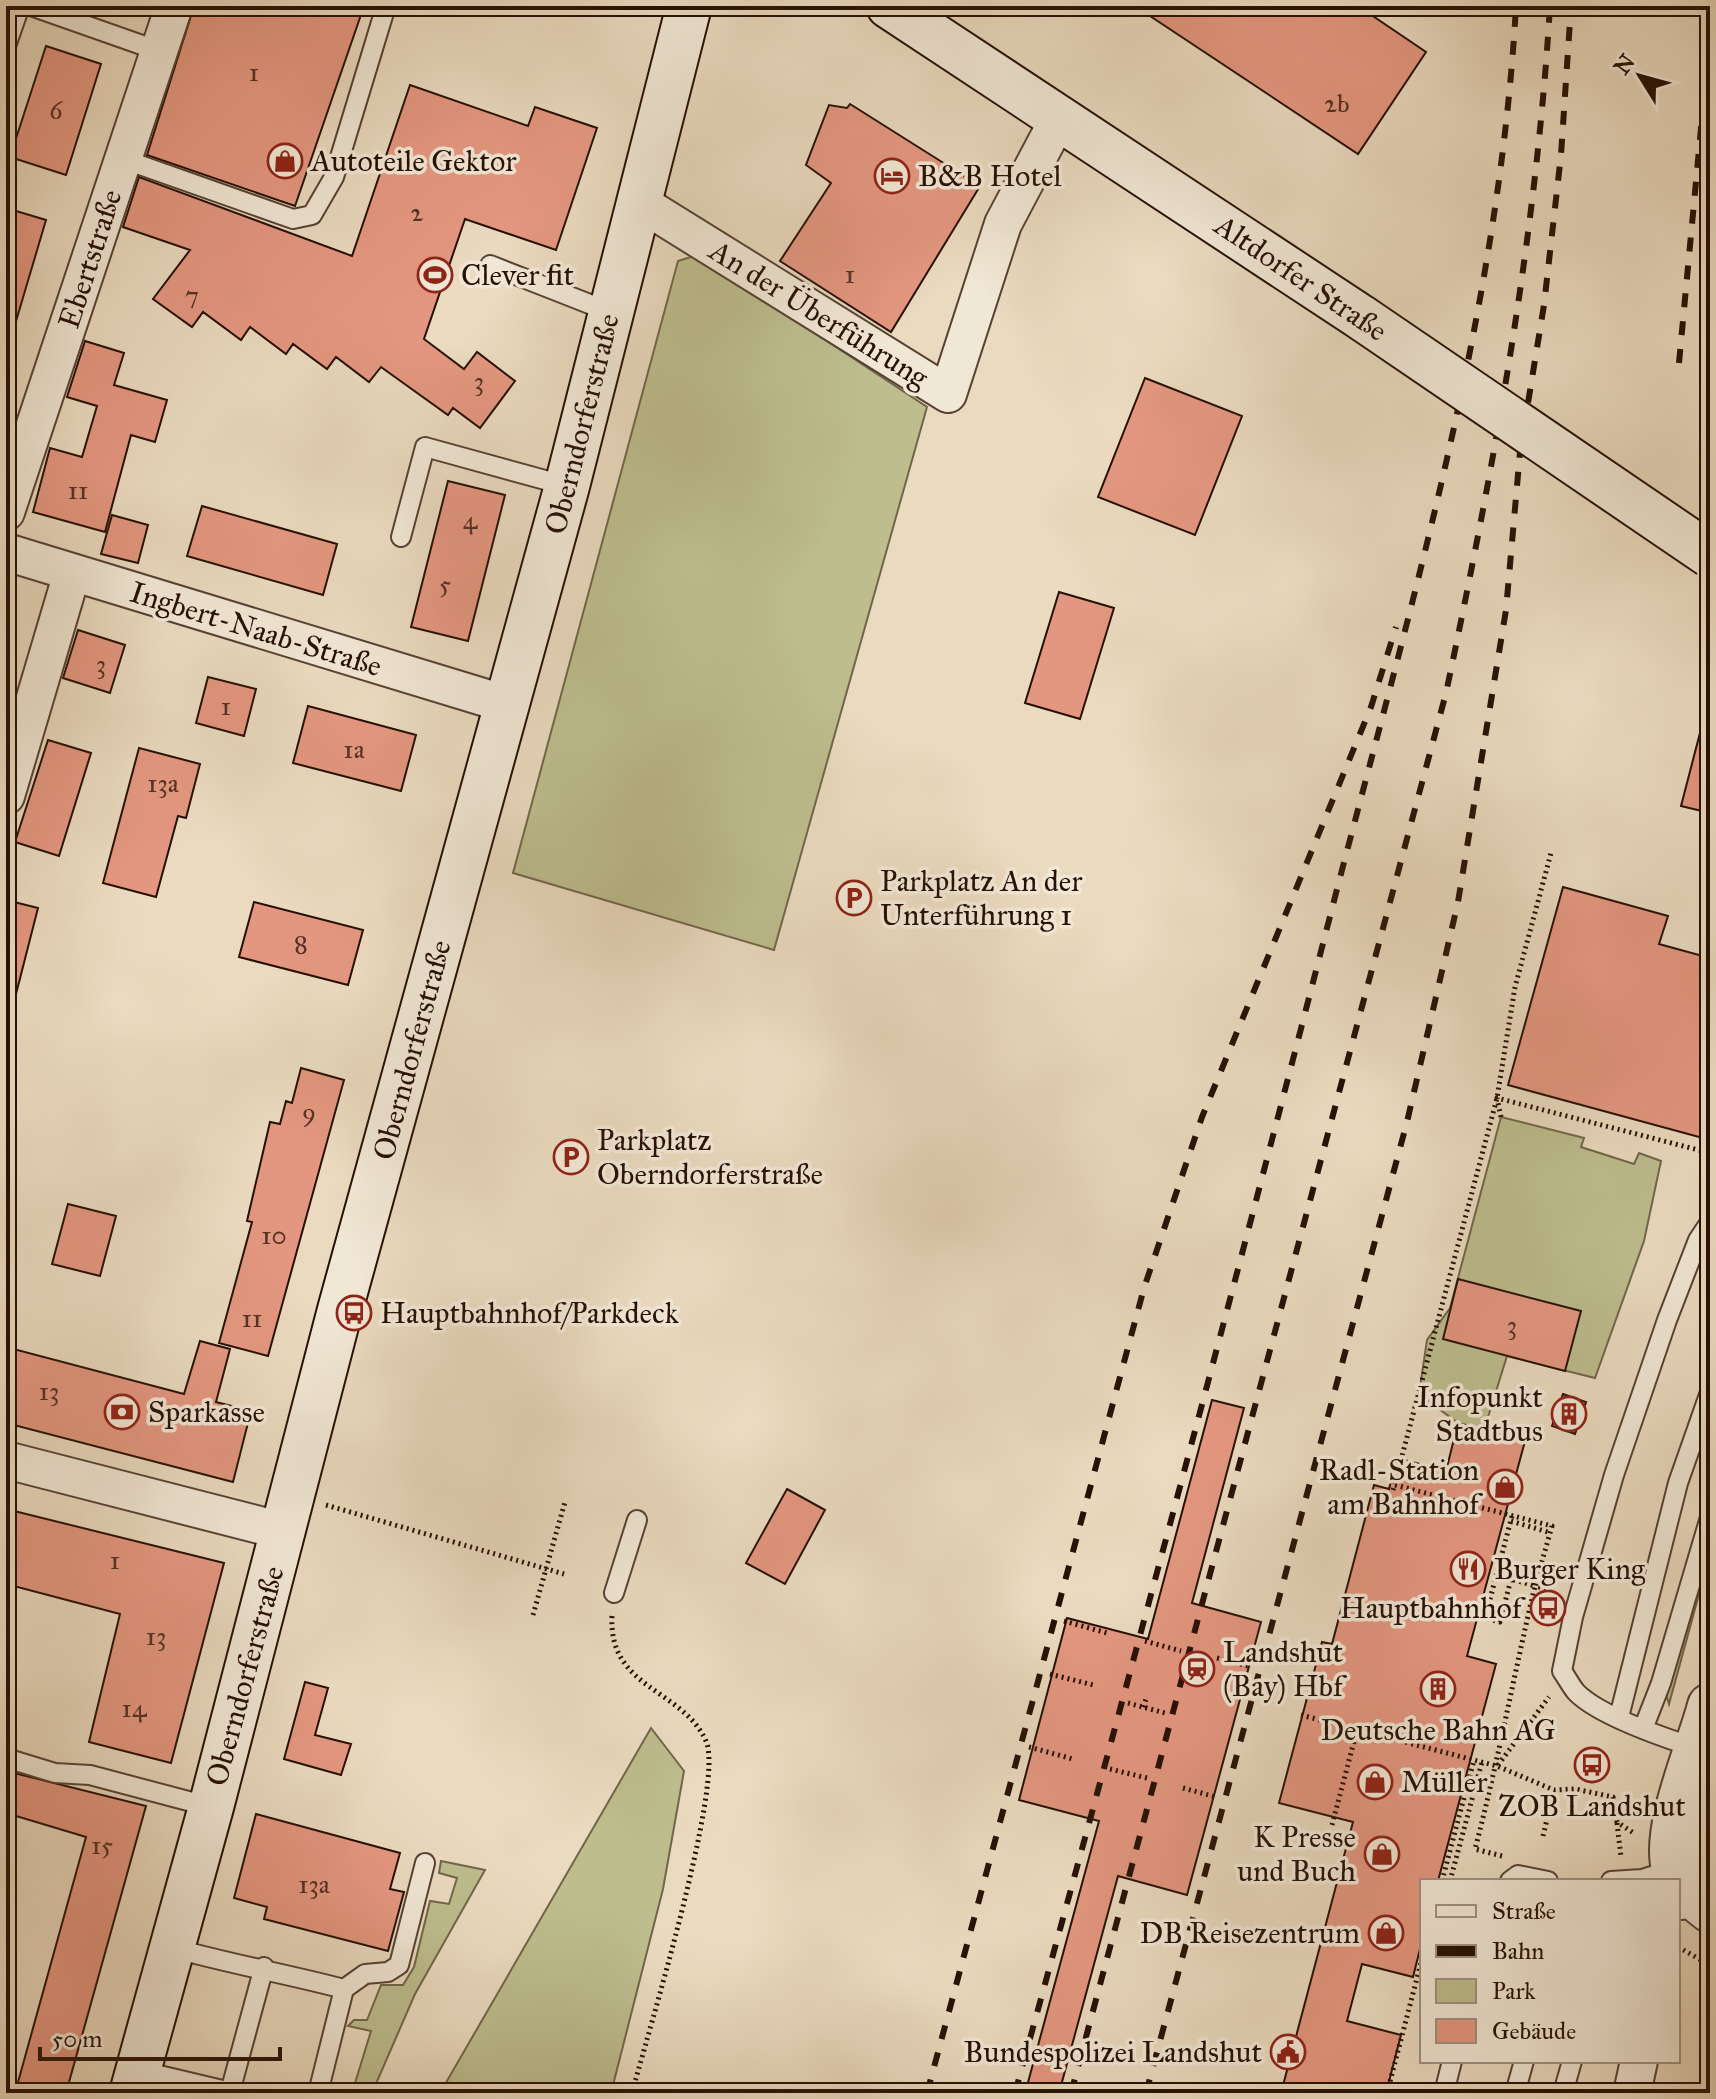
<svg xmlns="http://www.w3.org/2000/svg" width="1716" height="2099" font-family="'IM FELL Great Primer',serif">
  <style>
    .green { fill: #bdbd8e; stroke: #72664a; stroke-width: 2 }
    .building { fill: #e49780; stroke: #261005; stroke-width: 2 }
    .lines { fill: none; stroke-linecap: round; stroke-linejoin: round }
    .service-casing { stroke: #574234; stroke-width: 22 }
    .minor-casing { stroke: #574234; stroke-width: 40 }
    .tertiary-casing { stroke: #574234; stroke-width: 48 }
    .secondary-casing { stroke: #261005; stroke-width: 48 }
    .path { stroke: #261005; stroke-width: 5; stroke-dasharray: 2 4; stroke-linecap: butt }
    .service { stroke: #f1e7d5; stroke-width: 18 }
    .minor { stroke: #f1e7d5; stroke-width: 36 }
    .tertiary { stroke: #f1e7d5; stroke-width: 44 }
    .secondary { stroke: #f1e7d5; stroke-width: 44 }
    .rail { stroke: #261005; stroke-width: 6; stroke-dasharray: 14 14; stroke-linecap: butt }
    .secondary-bridge-casing { stroke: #261005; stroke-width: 48; stroke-linecap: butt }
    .secondary-bridge { stroke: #f1e7d5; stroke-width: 44 }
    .labels { text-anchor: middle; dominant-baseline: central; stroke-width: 7; stroke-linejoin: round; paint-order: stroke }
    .number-label { font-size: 26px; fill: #563224 }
    .poi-label { font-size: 30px; fill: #261005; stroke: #f1e7d5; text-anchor: start }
    .street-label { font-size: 30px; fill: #261005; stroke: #f1e7d5 }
  </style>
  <rect width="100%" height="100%" fill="#eadabf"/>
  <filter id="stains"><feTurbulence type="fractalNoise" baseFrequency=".0025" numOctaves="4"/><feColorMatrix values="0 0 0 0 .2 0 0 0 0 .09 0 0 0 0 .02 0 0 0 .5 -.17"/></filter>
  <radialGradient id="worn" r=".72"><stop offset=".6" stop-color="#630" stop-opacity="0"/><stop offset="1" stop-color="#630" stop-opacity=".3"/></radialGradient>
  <path class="green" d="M697,255L927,407L774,950L513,873L678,261Z
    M1501,1117L1584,1138L1581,1147L1634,1164L1639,1153L1661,1161L1644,1241L1595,1378L1507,1356L1484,1430L1458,1423L1419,1394L1427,1340L1450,1308Z
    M1710,1535V1554L1669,1704L1666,1694Z
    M651,1728L684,1771L663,1889L611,2093H440Z
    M441,1861L485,1870L415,1994L372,2093H352L371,2031L348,2026L354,2020H367L381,1985H403L414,1967L430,1901L449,1904L457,1878L439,1873Z"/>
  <path class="building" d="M194,6H364L295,206L147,155Z
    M1135,6H1358L1426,52L1358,154Z
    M46,46L101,64L66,175L10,157Z
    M410,85L528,126L535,107L597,128L556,250L465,219L424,339L464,369L477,352L515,381L480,428L453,408L448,415L381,367L369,382L336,357L327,369L293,344L286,354L250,327L241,340L203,312L192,327L153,299L190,250L123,227L139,177L352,256Z
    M850,104L980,186L891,332L780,261L831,183L806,165L829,105L847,108Z
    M6,208L46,220L14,328L6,327Z
    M85,341L124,353L114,385L167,400L155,442L131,435L105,532L33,512L50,448L82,457L97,406L67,397Z
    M1145,378L1242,416L1195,535L1098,497Z
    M448,481L505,495L468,641L411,627Z
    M202,506L337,544L323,595L187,556Z
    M112,515L148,525L138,563L101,554Z
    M1059,592L1114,608L1080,719L1025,703Z
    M78,630L125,645L110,693L63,678Z
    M208,677L256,689L244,736L196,723Z
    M308,706L416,735L401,791L293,763Z
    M1701,729L1710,730V813L1681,806Z
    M48,740L91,753L59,856L15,842Z
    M139,748L200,764L186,818L178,816L156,897L103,883Z
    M1563,887L1668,916L1659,944L1710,958V1140L1508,1085Z
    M6,900L38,908L15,998L6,997Z
    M254,902L363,930L348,985L239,957Z
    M301,1068L344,1080L268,1356L219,1343L252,1222L247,1221L270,1122L280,1124L286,1101L292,1103Z
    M68,1204L116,1216L100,1276L52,1264Z
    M1458,1279L1581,1311L1565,1371L1443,1339Z
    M200,1341L230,1349L216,1402L251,1411L233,1482L6,1423V1347L184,1394Z
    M1563,1394L1586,1402L1575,1434L1552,1426Z
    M1212,1400L1244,1408L1192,1603L1261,1622L1187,1895L1118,1876L1059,2093H1053L1027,2086L1099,1821L1019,1800L1067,1618L1148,1639Z
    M1458,1423L1525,1441L1467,1656L1496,1664L1438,1881H1422V1941L1413,1977L1362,1964L1347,2021L1401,2035L1386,2093H1281L1353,1822L1279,1803L1322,1642L1332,1644L1374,1485L1389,1489L1397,1458L1446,1471Z
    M787,1489L825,1510L785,1584L746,1563Z
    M6,1509L224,1563L171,1763L89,1742L120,1614L6,1584Z
    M305,1682L328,1688L315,1735L351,1744L341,1775L284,1759Z
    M6,1771L146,1806L66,2093H15L86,1837L6,1813Z
    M256,1814L400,1853L390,1889L404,1892L388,1951L264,1919L267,1907L234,1898Z"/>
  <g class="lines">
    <g class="service-casing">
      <path id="service" d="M31,6L159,51
        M6,46L20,6
        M123,159L293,219L312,215L334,177L386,6
        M490,265L610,312
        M401,537L425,447L567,486
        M614,1593L637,1520
        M1619,1717L1678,1483L1710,1392
        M1643,1729L1661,1683L1710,1517
        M1696,1748C1665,1738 1598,1715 1576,1692C1571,1686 1567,1678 1562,1671L1573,1617L1614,1475L1667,1320L1698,1240L1710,1222
        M6,1758L55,1773L90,1775L211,1807
        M1510,1881L1518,1875L1548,1881
        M1611,1881L1642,1879L1674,1869
        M173,1948C230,1964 287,1974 344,1989L318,2093
        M344,1989L365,1974L388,1972L399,1965L425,1863
        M138,2070L235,2093
        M230,2092L264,1967
        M1444,2093L1452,2061
        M1515,2093L1524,2061
        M1563,2093L1572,2061"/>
    </g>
    <g class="minor-casing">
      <path id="minor" d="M639,202L948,394L1003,224L1060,116
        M6,512L174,6
        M6,552L506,704
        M6,796L72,573
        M6,1460L283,1531
        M1681,1901L1706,1817
        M1632,2093L1639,2061"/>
    </g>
    <g class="tertiary-casing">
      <path id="tertiary" d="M1710,1706C1699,1748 1663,1828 1674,1868C1678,1885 1697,1900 1710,1910"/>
    </g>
    <g class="secondary-casing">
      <path id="secondary" d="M889,6L1362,318
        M132,2093L211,1807L340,1310L567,486L689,6"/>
    </g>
    <path class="path" d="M1501,1117L1497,1098L1710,1153
      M1395,1485L1552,1526L1535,1586L1548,1589
      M1393,1490L1497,1098L1515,987L1551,853
      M326,1505L564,1574
      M1511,1521L1551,1533
      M533,1615L565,1502
      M612,1616C608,1689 683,1689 706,1741C725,1783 647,2036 632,2093
      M1064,1621L1107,1633
      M1145,1641L1181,1651
      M1217,1658L1251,1667
      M1050,1674L1093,1685
      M1128,1703L1165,1713
      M1143,1707L1146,1699
      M1301,1715L1497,1766L1554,1790L1575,1789L1613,1797L1617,1822L1635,1834
      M1029,1747L1073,1759
      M1498,1765L1549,1697
      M1110,1769L1147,1778
      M1183,1788L1216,1797
      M1617,1823L1621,1857
      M1332,1825L1357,1730
      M1543,1836L1554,1790
      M1502,1856L1475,1849C1498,1762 1514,1674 1535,1586L1511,1579L1500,1622L1485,1618L1512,1516
      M1442,1881L1474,1760
      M1450,1881L1482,1762
      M1678,1947L1710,1965
      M1387,2093L1422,1959"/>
    <use href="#service" class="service"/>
    <use href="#minor" class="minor"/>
    <use href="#tertiary" class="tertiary"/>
    <use href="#secondary" class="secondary"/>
    <path class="rail" d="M1679,363L1710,32
      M927,2093L1144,1288L1202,1117L1371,707L1396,627
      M1015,2093C1125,1694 1233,1294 1336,893C1412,601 1499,309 1516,6
      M1071,2093L1446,693C1494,466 1536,238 1550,6
      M1146,2093L1407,1122L1458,902L1506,610L1520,452L1544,305L1561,155L1571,6"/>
    <g class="secondary-bridge-casing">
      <path id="secondary-bridge" d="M1362,318L1710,555"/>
    </g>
    <use href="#secondary-bridge" class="secondary-bridge"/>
  </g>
  <defs>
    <g id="shop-ring" transform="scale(1.8)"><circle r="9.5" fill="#f1e7d5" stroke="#8f2418" stroke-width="1.5"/><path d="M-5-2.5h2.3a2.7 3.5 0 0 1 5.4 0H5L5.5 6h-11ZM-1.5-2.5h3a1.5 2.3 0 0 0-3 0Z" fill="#8f2418"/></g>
    <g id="hotel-ring" transform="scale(1.8)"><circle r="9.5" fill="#f1e7d5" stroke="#8f2418" stroke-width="1.5"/><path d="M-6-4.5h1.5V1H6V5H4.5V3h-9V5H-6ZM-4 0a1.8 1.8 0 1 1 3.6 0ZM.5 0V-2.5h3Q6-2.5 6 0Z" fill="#8f2418"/></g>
    <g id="stadium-ring" transform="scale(1.8)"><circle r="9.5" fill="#f1e7d5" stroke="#8f2418" stroke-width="1.5"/><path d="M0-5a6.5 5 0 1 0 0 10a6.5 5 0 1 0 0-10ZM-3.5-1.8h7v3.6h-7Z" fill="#8f2418"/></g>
    <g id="parking-ring" transform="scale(1.8)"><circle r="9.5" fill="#f1e7d5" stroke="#8f2418" stroke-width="1.5"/><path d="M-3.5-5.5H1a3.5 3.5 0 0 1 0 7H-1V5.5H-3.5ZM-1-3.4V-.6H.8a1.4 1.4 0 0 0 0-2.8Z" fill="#8f2418"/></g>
    <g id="bus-ring" transform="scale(1.8)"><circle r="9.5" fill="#f1e7d5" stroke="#8f2418" stroke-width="1.5"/><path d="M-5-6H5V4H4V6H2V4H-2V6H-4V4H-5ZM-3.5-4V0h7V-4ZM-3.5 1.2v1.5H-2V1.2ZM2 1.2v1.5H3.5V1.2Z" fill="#8f2418"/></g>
    <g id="bank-ring" transform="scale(1.8)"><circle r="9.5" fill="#f1e7d5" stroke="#8f2418" stroke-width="1.5"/><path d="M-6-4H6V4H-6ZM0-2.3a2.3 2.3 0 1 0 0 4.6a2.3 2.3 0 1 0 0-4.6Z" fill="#8f2418"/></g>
    <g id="building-ring" transform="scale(1.8)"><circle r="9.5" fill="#f1e7d5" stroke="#8f2418" stroke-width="1.5"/><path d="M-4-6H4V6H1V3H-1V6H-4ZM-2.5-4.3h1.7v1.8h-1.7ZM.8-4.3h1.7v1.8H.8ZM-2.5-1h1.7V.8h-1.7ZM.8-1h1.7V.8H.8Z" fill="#8f2418"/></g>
    <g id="restaurant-ring" transform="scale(1.8)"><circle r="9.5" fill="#f1e7d5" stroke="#8f2418" stroke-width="1.5"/><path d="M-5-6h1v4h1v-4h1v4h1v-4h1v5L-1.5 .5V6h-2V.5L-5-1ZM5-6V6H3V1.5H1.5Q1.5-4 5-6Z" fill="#8f2418"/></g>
    <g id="station-ring" transform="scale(1.8)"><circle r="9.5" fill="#f1e7d5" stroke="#8f2418" stroke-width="1.5"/><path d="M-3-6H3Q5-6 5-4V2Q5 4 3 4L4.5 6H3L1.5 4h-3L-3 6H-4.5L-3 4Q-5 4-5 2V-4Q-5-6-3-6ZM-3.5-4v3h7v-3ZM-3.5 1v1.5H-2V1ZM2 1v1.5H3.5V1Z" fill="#8f2418"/></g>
    <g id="civic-ring" transform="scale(1.8)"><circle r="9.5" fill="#f1e7d5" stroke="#8f2418" stroke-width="1.5"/><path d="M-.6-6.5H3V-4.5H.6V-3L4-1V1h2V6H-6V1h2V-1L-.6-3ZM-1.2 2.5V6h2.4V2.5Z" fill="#8f2418"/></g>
  </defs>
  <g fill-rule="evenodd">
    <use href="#shop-ring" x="285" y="161"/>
    <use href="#hotel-ring" x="892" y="176"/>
    <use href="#stadium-ring" x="435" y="275"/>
    <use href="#parking-ring" x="854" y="898"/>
    <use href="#parking-ring" x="571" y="1157"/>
    <use href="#bus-ring" x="354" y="1313"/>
    <use href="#bank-ring" x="122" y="1412"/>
    <use href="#building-ring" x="1569" y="1414"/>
    <use href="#shop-ring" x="1505" y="1487"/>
    <use href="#restaurant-ring" x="1468" y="1569"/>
    <use href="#bus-ring" x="1548" y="1608"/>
    <use href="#station-ring" x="1197" y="1669"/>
    <use href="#building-ring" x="1438" y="1689"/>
    <use href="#bus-ring" x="1592" y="1765"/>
    <use href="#shop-ring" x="1375" y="1782"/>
    <use href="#shop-ring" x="1382" y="1854"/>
    <use href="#shop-ring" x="1386" y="1933"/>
    <use href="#civic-ring" x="1288" y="2052"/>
  </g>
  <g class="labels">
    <g class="number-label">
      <text x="254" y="72">1</text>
      <text x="1337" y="103">2b</text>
      <text x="56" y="110">6</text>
      <text x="417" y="212">2</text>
      <text x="850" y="274">1</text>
      <text x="192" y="295">7</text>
      <text x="479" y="381">3</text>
      <text x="78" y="490">11</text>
      <text x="470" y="520">4</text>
      <text x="445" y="584">5</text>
      <text x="101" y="664">3</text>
      <text x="226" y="706">1</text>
      <text x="354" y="749">1a</text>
      <text x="163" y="783">13a</text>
      <text x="301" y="944">8</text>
      <text x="309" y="1112">9</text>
      <text x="274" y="1235">10</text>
      <text x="252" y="1318">11</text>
      <text x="1512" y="1325">3</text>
      <text x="49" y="1391">13</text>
      <text x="115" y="1560">1</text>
      <text x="156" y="1636">13</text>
      <text x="134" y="1708">14</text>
      <text x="102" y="1845">15</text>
      <text x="314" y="1884">13a</text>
    </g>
    <g class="poi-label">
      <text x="311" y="161">Autoteile Gektor</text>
      <text x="918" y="176">B&amp;B Hotel</text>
      <text x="461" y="275">Clever fit</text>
      <text x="880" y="881">Parkplatz An der<tspan x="880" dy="34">Unterführung 1</tspan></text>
      <text x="597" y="1140">Parkplatz<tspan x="597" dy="34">Oberndorferstraße</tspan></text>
      <text x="380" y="1313">Hauptbahnhof/Parkdeck</text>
      <text x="1543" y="1397" text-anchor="end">Infopunkt<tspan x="1543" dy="34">Stadtbus</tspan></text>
      <text x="148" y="1412">Sparkasse</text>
      <text x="1479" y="1470" text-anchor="end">Radl-Station<tspan x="1479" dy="34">am Bahnhof</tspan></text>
      <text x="1494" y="1569">Burger King</text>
      <text x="1522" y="1608" text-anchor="end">Hauptbahnhof</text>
      <text x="1223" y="1652">Landshut<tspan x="1223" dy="34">(Bay) Hbf</tspan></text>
      <text x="1438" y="1730" text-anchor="middle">Deutsche Bahn AG</text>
      <text x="1401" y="1782">Müller</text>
      <text x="1592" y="1806" text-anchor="middle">ZOB Landshut</text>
      <text x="1356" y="1837" text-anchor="end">K Presse<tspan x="1356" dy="34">und Buch</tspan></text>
      <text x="1360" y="1933" text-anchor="end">DB Reisezentrum</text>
      <text x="1262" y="2052" text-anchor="end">Bundespolizei Landshut</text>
    </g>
    <g class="street-label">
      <text transform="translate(90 259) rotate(-72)">Ebertstraße</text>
      <text transform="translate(1301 278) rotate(34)">Altdorfer Straße</text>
      <text transform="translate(819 314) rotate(32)">An der Überführung</text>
      <text transform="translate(582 424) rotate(-76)">Oberndorferstraße</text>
      <text transform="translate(256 629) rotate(17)">Ingbert-Naab-Straße</text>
      <text transform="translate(412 1050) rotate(-75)">Oberndorferstraße</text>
      <text transform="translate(245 1676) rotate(-75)">Oberndorferstraße</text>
    </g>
  </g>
  <rect width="1716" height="2099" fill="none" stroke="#eadabf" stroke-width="32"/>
  <rect x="8" y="8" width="1700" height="2083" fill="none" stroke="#261005" stroke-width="4"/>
  <rect x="16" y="16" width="1684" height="2067" fill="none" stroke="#261005" stroke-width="2"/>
  <rect x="1420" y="1879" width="260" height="184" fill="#f1e7d5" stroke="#a09182" stroke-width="2"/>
  <rect x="1436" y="1905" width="40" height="12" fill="#f1e7d5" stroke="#a09182" stroke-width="2"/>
  <text x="1492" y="1919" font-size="24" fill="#261005">Straße</text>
  <rect x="1436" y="1945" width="40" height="12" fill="#261005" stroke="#a09182" stroke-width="2"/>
  <text x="1492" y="1959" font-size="24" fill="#261005">Bahn</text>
  <rect x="1436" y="1979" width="40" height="24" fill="#bdbd8e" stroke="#a09182" stroke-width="2"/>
  <text x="1492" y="1999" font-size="24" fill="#261005">Park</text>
  <rect x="1436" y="2019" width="40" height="24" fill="#e49780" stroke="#a09182" stroke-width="2"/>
  <text x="1492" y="2039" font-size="24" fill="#261005">Gebäude</text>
  <g transform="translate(1640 76) rotate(307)" stroke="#f1e7d5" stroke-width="6" paint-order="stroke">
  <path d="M0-6L14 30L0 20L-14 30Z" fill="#261005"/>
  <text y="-12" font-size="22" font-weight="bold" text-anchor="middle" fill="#261005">N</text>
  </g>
  <path d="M40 2047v12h240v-12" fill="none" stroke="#261005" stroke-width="4"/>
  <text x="52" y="2047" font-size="24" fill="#261005" stroke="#f1e7d5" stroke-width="6" paint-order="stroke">50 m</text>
  <rect width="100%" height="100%" filter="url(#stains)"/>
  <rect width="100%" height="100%" fill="url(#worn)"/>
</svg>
